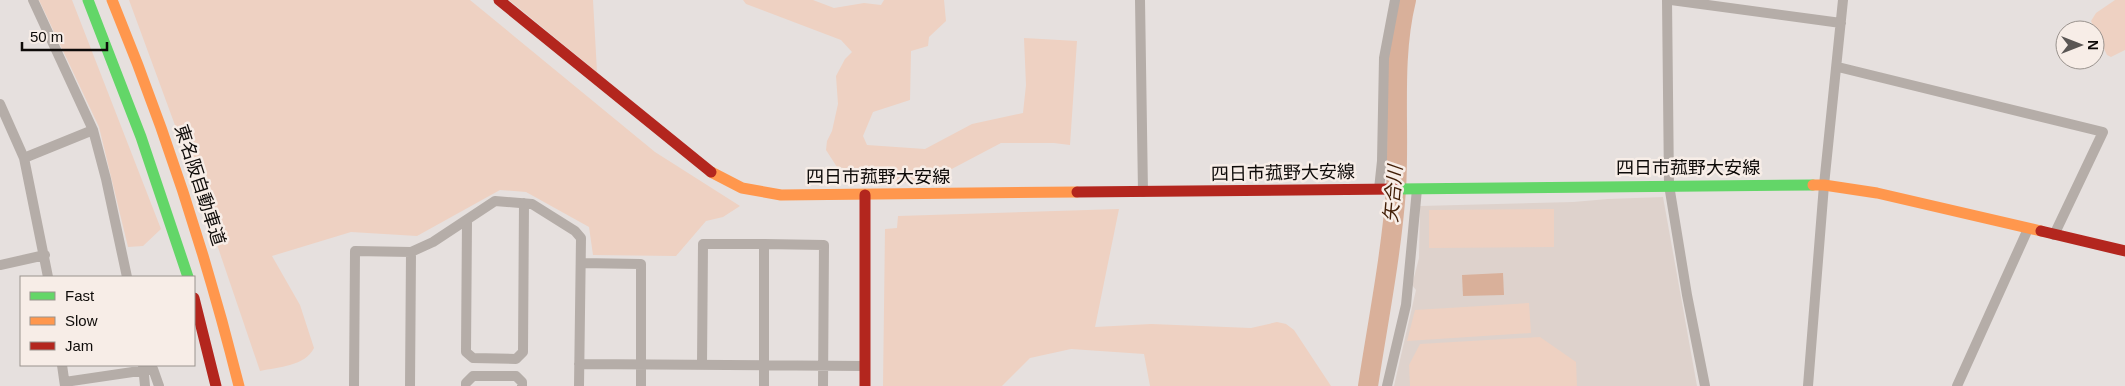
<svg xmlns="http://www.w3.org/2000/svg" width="2125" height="386" font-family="Helvetica,'Noto Sans JP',sans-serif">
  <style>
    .built { fill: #ded2cc }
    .green { fill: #eed1c2 }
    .water { fill: #d9b09a }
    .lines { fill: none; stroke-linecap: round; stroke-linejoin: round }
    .river { stroke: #d9b09a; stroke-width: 20 }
    .street { stroke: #b5ada8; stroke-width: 10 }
    .fast { stroke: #63d668; stroke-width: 11 }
    .slow { stroke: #ff974d; stroke-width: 11 }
    .jam { stroke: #b3261e; stroke-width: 11 }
    .labels { text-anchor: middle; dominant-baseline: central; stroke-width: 5; stroke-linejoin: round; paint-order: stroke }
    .street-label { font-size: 18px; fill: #0e0b09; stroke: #f7ede7 }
    .water-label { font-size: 19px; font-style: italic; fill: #421e06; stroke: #f7ede7 }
  </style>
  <rect width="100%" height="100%" fill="#e6e0de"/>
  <path class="built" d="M1663,197L1697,386H1394L1416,290L1412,285L1419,258L1420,206L1573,202L1608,199Z"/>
  <path class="green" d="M39,0H72L161,229L143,246L128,247L99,127Z
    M129,0H470L655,152L740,206L723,217L706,221L676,256L593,255L589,227L526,192L500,190L417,236L351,232L272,256L300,305L314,348C305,366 279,367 260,371L194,177Z
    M509,0H593L597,72Z
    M743,0H813L834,8L864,3L881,5L884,0H944L946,21L929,37L928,46L911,51L910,100L873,112L863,136L867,145L925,149L972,124L1023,113L1026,85L1024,38L1077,41L1070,145L1054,143H1001L927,182L896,183L864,171L837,167L826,150L827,141L832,131L838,104L836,76L845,59L852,52L841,40L746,4Z
    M2115,0H2125V50L2111,57L2107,55L2091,21L2096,13Z
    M1119,209L1095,327L1151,324L1251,328L1277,322L1286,324L1294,330L1331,386H1150L1144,354L1071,349L1030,358L1002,386H883L885,229L897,228L898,216Z
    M1554,209V247L1429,248V210Z
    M1529,303L1531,333L1407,341L1415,310Z
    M1540,337L1576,362L1577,386H1410L1409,365L1420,344Z"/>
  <path class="water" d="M1503,273L1504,295L1463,296L1462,275Z"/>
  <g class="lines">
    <path class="river" d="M1368,386C1378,321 1391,256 1396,190C1400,127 1391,61 1406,0"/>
    <path class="street" d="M33,0L93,130L106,179L127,277
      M1140,0L1143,192
      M1667,0L1669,185L1687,295L1705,386
      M1671,0L1841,23
      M1838,67L2103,132L2054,235
      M0,104L24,158L48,277
      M24,158L93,130
      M1379,189L1382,161L1384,58L1395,0
      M467,221L466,352L473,358L516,359L523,352L524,203
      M581,263L641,264V386
      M0,265L45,255
      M579,364L865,366
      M62,365L65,386
      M143,365L145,386
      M702,365L703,244H764
      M65,382L153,369L159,386
      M354,386L355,251L411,252
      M410,386L411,252L433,242L495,201L532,204L575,231L581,238L579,386
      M466,386V383L473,376H516L522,382V386
      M764,386V244L824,245L823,386
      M1387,386L1406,305L1417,189
      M1808,386L1824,185L1843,0
      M1957,386L2028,229"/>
    <path class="fast" d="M88,0L141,137L188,277
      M1397,189L1813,185"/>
    <path class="slow" d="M112,0C164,126 206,254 239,386
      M711,172L742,188L781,195L1077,192
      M1813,185H1824L1877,193L2041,231"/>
    <path class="jam" d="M499,0L711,172
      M1077,192L1397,189
      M865,195V386
      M2041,231L2125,251
      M194,298L216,386"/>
  </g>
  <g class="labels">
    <g class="street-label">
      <text x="1688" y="168">四日市菰野大安線</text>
      <text transform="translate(1283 173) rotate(-1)">四日市菰野大安線</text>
      <text x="878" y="177">四日市菰野大安線</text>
      <text transform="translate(200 185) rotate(72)">東名阪自動車道</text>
    </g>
    <g class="water-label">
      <text transform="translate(1393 194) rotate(-85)">矢合川</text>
    </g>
  </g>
  <rect x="20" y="276" width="175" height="90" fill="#f7ede7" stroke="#9a938e"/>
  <rect x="30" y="292" width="25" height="8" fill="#63d668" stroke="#9a938e"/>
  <text x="65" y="301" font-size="15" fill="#0e0b09">Fast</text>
  <rect x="30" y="317" width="25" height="8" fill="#ff974d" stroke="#9a938e"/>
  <text x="65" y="326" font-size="15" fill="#0e0b09">Slow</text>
  <rect x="30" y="342" width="25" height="8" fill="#b3261e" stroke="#9a938e"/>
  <text x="65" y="351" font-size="15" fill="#0e0b09">Jam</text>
  <g transform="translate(2080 45) rotate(90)"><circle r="24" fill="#f7ede7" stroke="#9a938e"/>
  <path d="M0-4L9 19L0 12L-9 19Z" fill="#5a5654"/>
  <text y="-8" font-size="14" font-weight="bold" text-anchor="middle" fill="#0e0b09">N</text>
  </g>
  <path d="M22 42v8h85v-8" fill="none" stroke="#0e0b09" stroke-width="2.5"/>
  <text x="30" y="42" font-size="15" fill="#0e0b09" stroke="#f7ede7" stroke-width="4" paint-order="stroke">50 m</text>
</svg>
